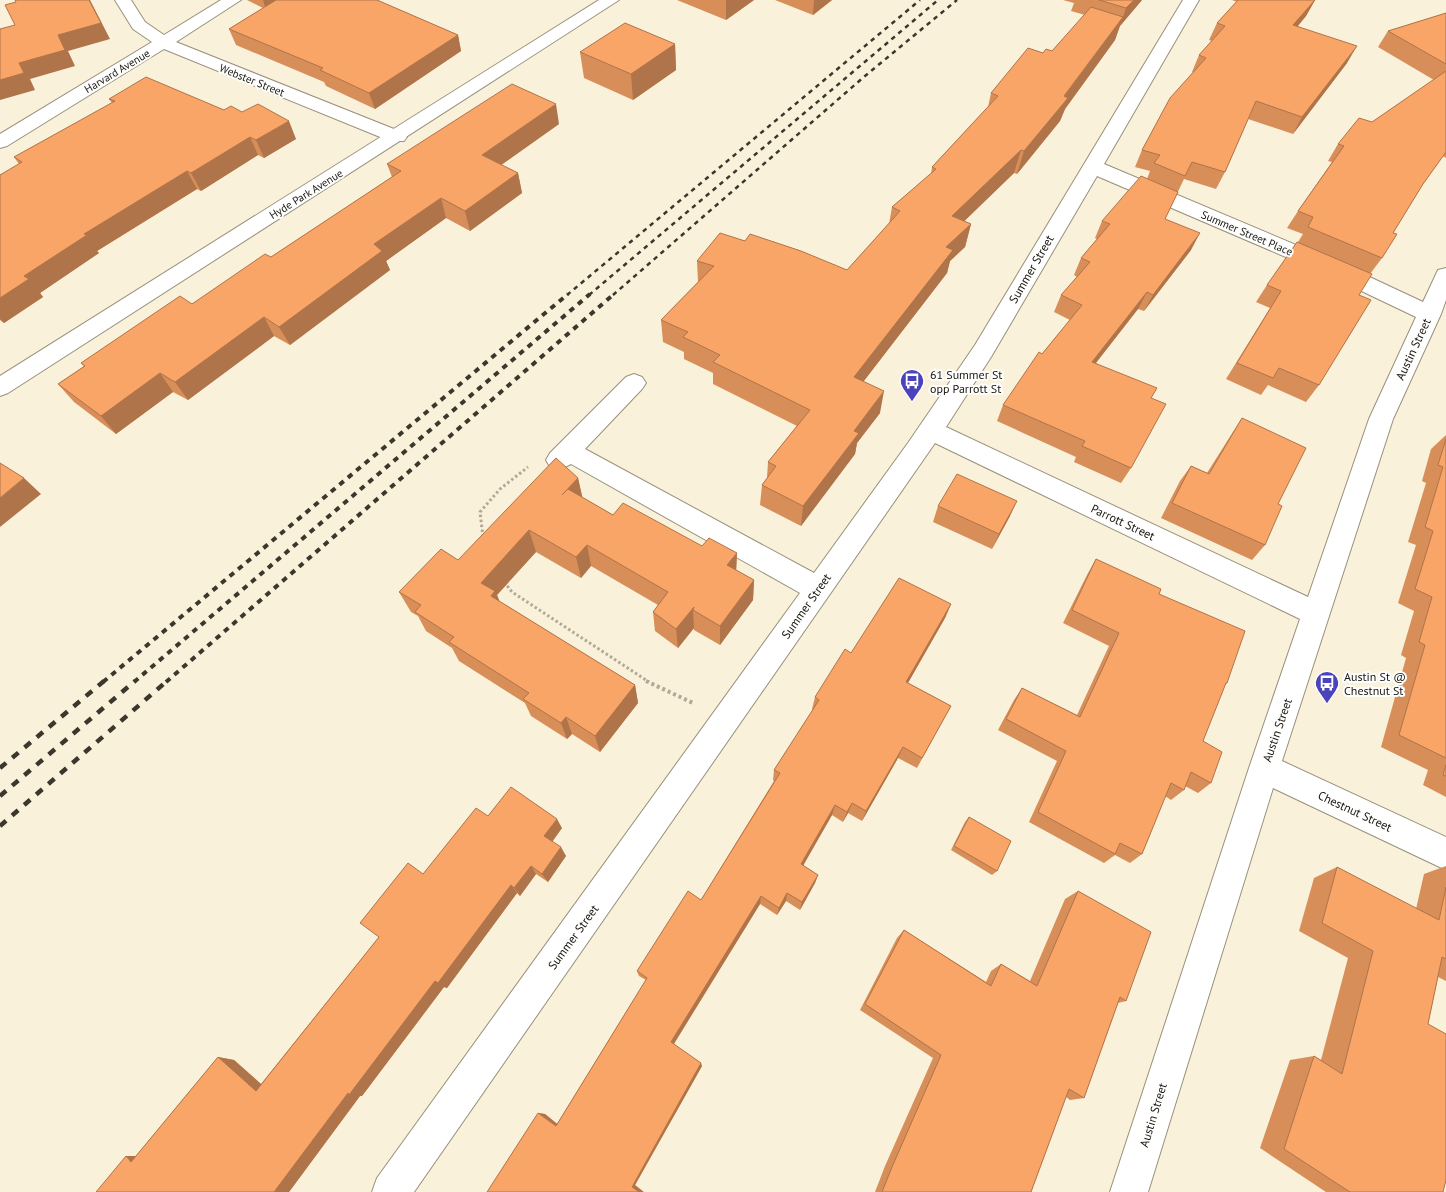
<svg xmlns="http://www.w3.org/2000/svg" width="1446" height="1192" font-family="'PT Sans',sans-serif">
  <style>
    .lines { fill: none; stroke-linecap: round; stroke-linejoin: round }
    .minor-casing { stroke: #98907b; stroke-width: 2 }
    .major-casing { stroke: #98907b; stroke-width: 2 }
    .path-far1 { stroke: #b0a997; stroke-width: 3; stroke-dasharray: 2.5 2.5; stroke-linecap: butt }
    .path { stroke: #b0a997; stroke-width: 4; stroke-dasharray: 3 3; stroke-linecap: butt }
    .minor { fill: #fff; fill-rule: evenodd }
    .major { fill: #fff; fill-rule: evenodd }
    .rail-far2 { stroke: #3b372d; stroke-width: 2.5; stroke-dasharray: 4.5 4.5; stroke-linecap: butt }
    .rail-far1 { stroke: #3b372d; stroke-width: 4; stroke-dasharray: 5.5 5.5; stroke-linecap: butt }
    .rail { stroke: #3b372d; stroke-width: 4.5; stroke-dasharray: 8 8; stroke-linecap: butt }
    .wall { fill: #d78e59 }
    .shaded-wall { fill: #af7449 }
    .building { fill: #faa568; stroke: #af7449 }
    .labels { text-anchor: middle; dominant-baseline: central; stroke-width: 4; stroke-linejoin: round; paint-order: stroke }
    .far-street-label { font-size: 11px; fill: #19160e; stroke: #fefefe }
    .street-label { font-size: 12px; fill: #19160e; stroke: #fefefe }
    .poi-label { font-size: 12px; fill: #19160e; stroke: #fefefe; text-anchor: start }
  </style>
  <rect width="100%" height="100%" fill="#faf1da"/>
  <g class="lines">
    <g class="minor-casing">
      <path id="minor" d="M115,0H131L145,22L164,35L221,0H241L176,42L404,133L407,137L404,141H390L164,49L7,146L0,148V134L152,42L133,29Z
        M1183,0H1199L1104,164L1346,266L1423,302L1438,270L1446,268V300L1441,314L1393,419L1282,761L1446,837V870L1273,788L1148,1192H1110L1249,768L1300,619L935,443L414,1192H372L377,1178L800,593L571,464L559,470L550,467L546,460L550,453L626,377L634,374L642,377L646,383L642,389L585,449L814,573L908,443L975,345ZM1097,176L1330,276L1416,317L1369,419L1308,597L946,427L991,357Z"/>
    </g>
    <g class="major-casing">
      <path id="major" d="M599,0H619L8,393L0,396V376Z"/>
    </g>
    <path class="path-far1" d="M483,537L480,512L500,489L528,467
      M504,582L512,592L649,682"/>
    <path class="path" d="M646,681L693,703"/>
    <use href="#minor" class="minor"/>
    <use href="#major" class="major"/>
    <path class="rail-far2" d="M567,295L920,0
      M589,295L938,0
      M613,295L865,76L957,0"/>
    <path class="rail-far1" d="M103,682L568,294
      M134,682L590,294
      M166,682L614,294"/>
    <path class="rail" d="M0,768L104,681
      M0,796L135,681
      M0,826L167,681"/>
  </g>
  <path class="wall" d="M247,0H377L458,35L461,51L375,109L326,86L324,82L236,45L229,29L263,8Z
    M677,0H754L726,20Z
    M775,0H832L813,15Z
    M1063,0H1142L1120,26L1115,40L1065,109L1060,121L1017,174L1014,173L964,221L971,224L965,247L950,261L947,273L863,382L880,413L857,443L855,454L801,526L760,505L762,485L767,478L768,462L797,426L713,384V373L684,359V352L663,342L661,320L698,282L697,261L745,241L847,270L889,224L892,207L931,174L932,167L988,107L991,93L1043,53L1052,51L1085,15L1071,11L1074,3Z
    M1232,0H1315L1306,16L1298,26L1347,63L1293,134L1248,119L1225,172L1216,189L1184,179L1165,219L1191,250L1144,311L1138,309L1096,363L1151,398L1131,468L1121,483L1074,462L1076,457L997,421L1003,405L1042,354L1070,320L1054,312L1061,295L1077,277L1074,275L1081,258L1097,239L1095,238L1102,221L1147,179L1150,171L1135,167L1142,150L1193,72H1192L1199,55L1212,41L1209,40L1217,23L1237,2Z
    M1446,13V158L1443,156L1423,184L1393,233L1382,258L1370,274L1359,295L1319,385L1306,402L1268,385L1261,395L1226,379L1270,308L1256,302L1267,285L1298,242L1303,234L1287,228L1298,211L1332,162L1328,161L1338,144L1372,122L1434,80L1378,47L1388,31Z
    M675,44L676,70L633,100L584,78L580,52Z
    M109,99L224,110L242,112L296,139L264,158L258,155L201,191L197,189L97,251L99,253L40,293L43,297L4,323L0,320V175L19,164L14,157L112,103Z
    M559,124L501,165L518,173L522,193L470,231L446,218L386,261L390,270L290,345L274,336L188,400L173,392L116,434L74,402L58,384L84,366L81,363L192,304L271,257L392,177L387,164Z
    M1242,418L1278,504L1265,545L1252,560L1161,518L1180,481L1191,466L1207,473L1231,435Z
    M1446,435V797L1423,785L1428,770L1381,747L1406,658L1401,655L1414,611L1398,603L1416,545L1408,542L1426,483L1422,481L1431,449Z
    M578,478L582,497L613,515L702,546L737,553L736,570L754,580L753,600L720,645L694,630V628L678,648L655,631L653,612L658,605L591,566L581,578L536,552L497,595L499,601L635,685L638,703L600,752L572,734L567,739L531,716L525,703L459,661L452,648L426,631L418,616L411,612L399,592L458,560Z
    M938,506L1010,516L992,549L933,522Z
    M1096,559L1159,594L1227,683L1224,686L1203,741L1211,783L1198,793L1185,786L1184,790L1171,800L1165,796L1142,854L1130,863L1115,855L1104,863L1029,822L1057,761L998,730L1014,700L1022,688L1077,715L1109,646L1063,623L1088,573Z
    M951,604L945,618L908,683L951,706L917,768L898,758L862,821L848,813L843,822L832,815L803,865L818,875L815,883L800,910L786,901L777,915L760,904L674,1044L702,1066L635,1185L644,1192L538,1113L545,1114L557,1124L646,980L639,976L637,971L701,900L774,781L773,780L774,770L813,710L812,709L815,697L851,653Z
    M488,816L562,828L552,841L566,856L548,882L536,874L520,896L517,893L447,988L444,987L362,1096H360L289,1192L126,1156H136L218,1057L234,1060L261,1084L379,937L423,874Z
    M969,817L997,871L992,875L951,850L965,822Z
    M1446,866V981L1438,977L1428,1024L1443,1192H1326L1260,1148L1290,1060L1314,1056L1321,1060L1348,958L1299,931L1314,878L1337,867L1416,909L1424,874Z
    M1078,891L1126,1001L1118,1003L1084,1098L1070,1100L1066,1097L1031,1192H875L885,1166L933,1058L860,1010L897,938L904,930L986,982L991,971L1001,964L1030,981L1065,899Z"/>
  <path class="shaded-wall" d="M89,0H90L110,39L68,51L75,66L30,79L35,90L0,100V80L19,63L58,35Z
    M263,0H299L266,10Z
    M726,0H754L726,20Z
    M814,0H832L813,15Z
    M1134,0H1142L1120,26L1126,8Z
    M1315,0L1306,16L1285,41L1293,25Z
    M1123,17L1115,40L1065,109L1060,121L1017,174L1024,151Z
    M458,35L461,51L375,109L369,93Z
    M675,44L676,70L633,100L631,74Z
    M1357,46L1347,63L1293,134L1302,117Z
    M556,104L559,124L487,175L482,155Z
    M289,121L296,139L264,158L256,140Z
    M250,137L258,155L201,191L191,173Z
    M1021,150L1014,173L947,238L952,216Z
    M187,171L197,189L97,251L99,253L40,293L43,297L4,323L0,319V298L24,276L84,234Z
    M518,173L522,193L470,231L465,211Z
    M441,198L446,218L386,261L390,270L290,345L279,327L374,244Z
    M971,224L965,247L950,261L947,273L850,399L854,377L946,247Z
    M1200,233L1191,250L1144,311L1153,295Z
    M1147,292L1138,309L1084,378L1092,362Z
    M264,317L274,336L188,400L175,382Z
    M160,373L173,392L116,434L101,416Z
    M884,391L880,413L857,443L855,454L801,526L803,506L854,431Z
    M24,478L41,494L0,527V498Z
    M578,478L583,500L562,495Z
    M1017,501L1010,516L992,549L999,534Z
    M529,530L536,552L497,595L504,612L481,583Z
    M587,545L591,566L581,578L576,557Z
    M737,553L736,574L727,565Z
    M754,580L753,600L720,645V626Z
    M951,604L945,618L901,695L906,682Z
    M694,607L693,610L694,628L678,648L676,629Z
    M635,685L638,703L600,752L595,736Z
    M566,717L572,734L567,739L561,723Z
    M903,747L898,758L862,821L866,811Z
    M852,803L848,813L843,822L847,812Z
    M835,805L832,815L799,873L801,864Z
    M557,819L562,828L550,845L544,836Z
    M561,847L566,856L548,882L542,874Z
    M531,866L536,874L520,896L514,888Z
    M818,875L815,883L800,910L802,902Z
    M511,885L517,893L447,988L444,987L362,1096H360L289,1192H274L348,1093L435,981Z
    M787,893L786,901L777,915L779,908Z
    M761,896L760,904L673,1045L671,1042Z
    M218,1057L234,1060L271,1093L256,1091Z
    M701,1063L702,1066L635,1185L644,1192H639L632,1187Z
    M538,1113L545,1114L561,1127L556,1126Z
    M126,1156H146L131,1162Z"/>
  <path class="building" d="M15,0H89L101,23L58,35L65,50L19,63L24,73L0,80V29L15,25L5,5L16,2Z
    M276,0H377L458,35L369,93L320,70L323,68L229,29Z
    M1099,0H1134L1126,8Z
    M1238,0H1315L1293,25L1357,46L1302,117L1256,101L1225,172L1192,162L1185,176L1154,163L1160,155L1142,150L1170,98L1206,58L1199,55L1225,26L1217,23Z
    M1091,7L1123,17L1064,96L1068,98L1024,151L1021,150L952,216L971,224L946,247L953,250L854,377L884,391L854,431L859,433L803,506L762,485L776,466L768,462L810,410L713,362L720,355L683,337L688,332L661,320L714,266L697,261L720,233L745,241L750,234L801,251L847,270L900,211L892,207L936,169L932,167L998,96L991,93L1028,48L1043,53L1046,49L1052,51Z
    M1446,13V64L1388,31Z
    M625,23L675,44L631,74L580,52Z
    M1446,71V152L1423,184L1393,233L1397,234L1382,258L1308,227L1313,217L1298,211L1344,146L1338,144L1359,118L1372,122Z
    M146,77L224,110L231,106L242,112L258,104L289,121L256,140L250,137L191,173L187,171L84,234L87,235L24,276L29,279L0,298V175L22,162L14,157L115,101L109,99Z
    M512,84L556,104L482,155L518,173L465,211L441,198L374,244L382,251L279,327L264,317L175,382L160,373L101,416L58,384L85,366L81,363L180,296L192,304L265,254L271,257L401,171L387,164Z
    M1141,176L1178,192L1165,219L1200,233L1153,295L1147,292L1092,362L1157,388L1151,398L1166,404L1131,468L1082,446L1085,441L1003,405L1039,352L1042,354L1082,305L1061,295L1090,262L1081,258L1110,224L1102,221Z
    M1297,242L1372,274L1359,295L1371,300L1319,385L1279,368L1273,378L1237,363L1281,291L1267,285Z
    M1242,418L1306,448L1278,504L1282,506L1265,545L1172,503L1191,466L1209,474Z
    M1446,439V758L1399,735L1425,645L1419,642L1432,597L1415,589L1433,531L1425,527L1443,467L1438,465Z
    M556,458L578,478L562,495L568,489L613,515L623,503L702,546L709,538L737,553L727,565L754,580L720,626L693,610L694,607L676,629L653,612L668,592L587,545L576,557L529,530L481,583L495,591L491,596L635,685L595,736L566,717L561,723L523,699L529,693L449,642L454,637L415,612L421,605L399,592L441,549L458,560Z
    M0,463L24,478L0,498Z
    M957,474L1017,501L999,534L938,506Z
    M1096,559L1161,589L1159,594L1245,631L1227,683H1226L1203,741L1222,752L1211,783L1191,772L1184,790L1171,783L1142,854L1120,843L1115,854L1038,812L1066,751L1006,719L1022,688L1080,717L1119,633L1072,610Z
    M899,578L951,604L906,682L951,706L922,758L903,747L866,811L852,803L847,812L835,805L801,864L818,875L802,902L787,893L779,908L761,896L671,1042L701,1063L632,1187L639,1192H487L538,1113L556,1126L647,978L637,971L688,891L701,900L780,773L774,770L819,700L815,697L845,649L851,653Z
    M1446,765V776L1443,775Z
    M511,787L557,819L544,836L561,847L542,874L531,866L514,888L511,885L438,983L435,981L349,1095L348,1093L274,1192H96L126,1156L131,1162L218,1057L256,1091L379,937L360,923L408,863L423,874L476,808L488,816Z
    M969,817L1011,841L997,871L954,846Z
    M1337,867L1439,920L1446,887V959L1442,957L1428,1024L1446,1034V1180L1443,1192H1350L1284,1149L1314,1056L1342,1074L1373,951L1322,923Z
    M1078,891L1151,932L1126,1001L1120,997L1084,1098L1069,1089L1031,1192H882L892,1167L941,1055L865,1004L904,930L991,986L1001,964L1037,986Z"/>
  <defs>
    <g id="bus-pin" transform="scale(1.25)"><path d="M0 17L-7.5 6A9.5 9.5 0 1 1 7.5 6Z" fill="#4b43ba" stroke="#fefefe"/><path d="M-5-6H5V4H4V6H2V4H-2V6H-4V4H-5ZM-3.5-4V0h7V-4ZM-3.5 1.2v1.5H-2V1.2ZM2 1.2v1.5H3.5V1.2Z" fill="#fff"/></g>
  </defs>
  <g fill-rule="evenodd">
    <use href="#bus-pin" x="912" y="381"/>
    <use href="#bus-pin" x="1327" y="683"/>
  </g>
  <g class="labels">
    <g class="far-street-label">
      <text transform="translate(117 71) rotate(-31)">Harvard Avenue</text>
      <text transform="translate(252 80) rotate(22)">Webster Street</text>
      <text transform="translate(306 194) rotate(-32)">Hyde Park Avenue</text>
      <text transform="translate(1247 233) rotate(23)">Summer Street Place</text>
    </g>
    <g class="street-label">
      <text transform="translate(1031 269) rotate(-60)">Summer Street</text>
      <text transform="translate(1413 349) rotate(-65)">Austin Street</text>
      <text transform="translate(1123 522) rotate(25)">Parrott Street</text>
      <text transform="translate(806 606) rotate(-55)">Summer Street</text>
      <text transform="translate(1277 730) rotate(-71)">Austin Street</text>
      <text transform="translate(1355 811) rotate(25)">Chestnut Street</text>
      <text transform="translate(573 937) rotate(-54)">Summer Street</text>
      <text transform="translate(1153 1115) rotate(-73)">Austin Street</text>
    </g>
    <g class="poi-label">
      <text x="930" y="374">61 Summer St<tspan x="930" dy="14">opp Parrott St</tspan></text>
      <text x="1344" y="676">Austin St @<tspan x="1344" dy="14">Chestnut St</tspan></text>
    </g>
  </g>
</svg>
